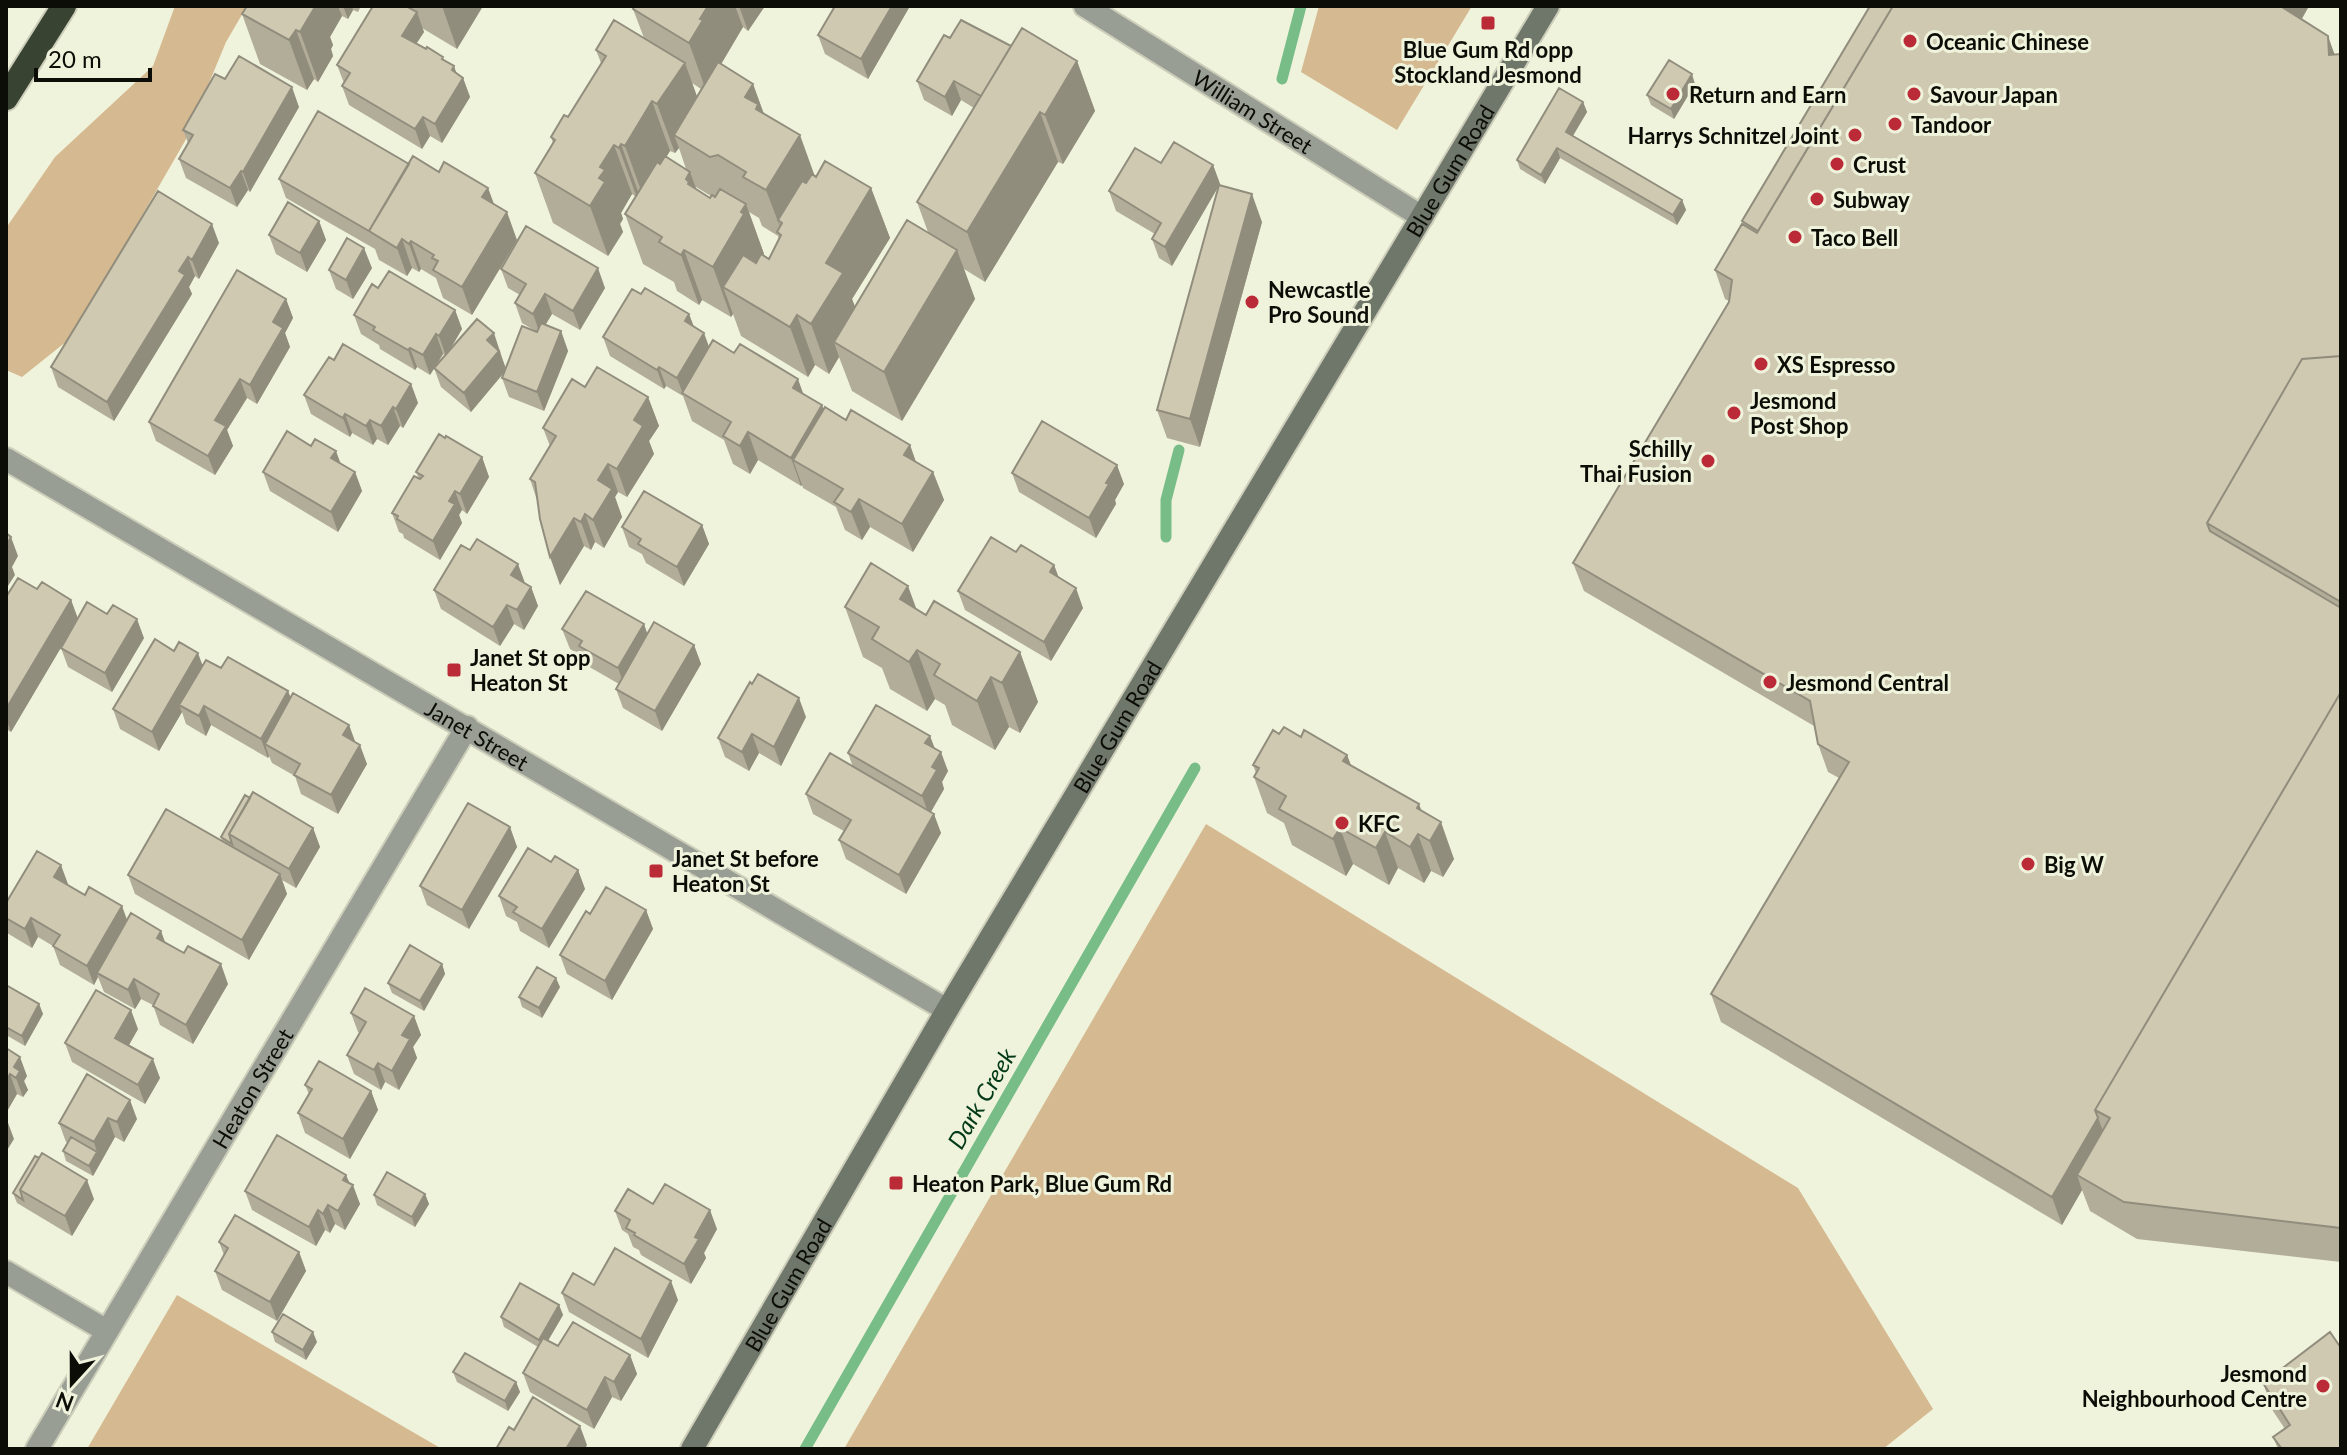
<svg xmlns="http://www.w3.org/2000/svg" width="2347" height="1455" font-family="Lato,sans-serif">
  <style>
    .green { fill: #d5b990 }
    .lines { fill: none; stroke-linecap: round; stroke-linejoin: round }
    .stream { stroke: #78bd88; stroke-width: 11 }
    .minor-casing { stroke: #ccceba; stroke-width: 26 }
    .tertiary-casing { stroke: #ccceba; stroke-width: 26 }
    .secondary-casing { stroke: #ccceba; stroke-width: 26 }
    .motorway-casing { stroke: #ccceba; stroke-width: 28 }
    .minor { stroke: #999e95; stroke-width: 22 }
    .tertiary { stroke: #999e95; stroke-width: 22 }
    .secondary { stroke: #6f766a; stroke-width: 22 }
    .motorway { stroke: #394332; stroke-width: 24 }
    .wall { fill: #b2ad99; fill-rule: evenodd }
    .shaded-wall { fill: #918d7d }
    .building { fill: #cfc9b2; stroke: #918d7d; stroke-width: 2 }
    .poi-dot { fill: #bb2a37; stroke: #f0f3dc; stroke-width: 3 }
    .labels { text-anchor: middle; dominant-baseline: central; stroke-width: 6; stroke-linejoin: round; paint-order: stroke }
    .poi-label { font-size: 22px; font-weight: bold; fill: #0c0d06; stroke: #f0f3dc; text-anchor: start }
    .street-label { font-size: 22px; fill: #0c0d06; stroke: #f0f3dc }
    .water-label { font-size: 24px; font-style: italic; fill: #023917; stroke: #f0f3dc }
  </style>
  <rect width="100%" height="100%" fill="#f0f3dc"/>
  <path class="green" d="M175,6H247L226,42L185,141L72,337L22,377L6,370V228L55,157L153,66Z
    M1319,6H1472L1397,130L1301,72Z
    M1206,824L1798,1188L1933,1409L1883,1449H844Z
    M177,1295L442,1449H87Z"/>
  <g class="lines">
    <path class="stream" d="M1282,79L1301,6
      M1166,537V500L1179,450
      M805,1449L1195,768"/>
    <g class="minor-casing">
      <g id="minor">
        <path id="s1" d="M1085,6L1422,217"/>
        <path d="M6,1272L107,1331"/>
        <path id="s2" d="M37,1449L467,727"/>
      </g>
    </g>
    <g class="tertiary-casing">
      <g id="tertiary">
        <path id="s3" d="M6,459L947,1010"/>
      </g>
    </g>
    <g class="secondary-casing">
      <g id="secondary">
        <path id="s4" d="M692,1449L947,1010L1548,6"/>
      </g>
    </g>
    <g class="motorway-casing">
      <path id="motorway" d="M6,98L64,6"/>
    </g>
    <use href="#minor" class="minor"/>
    <use href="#tertiary" class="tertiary"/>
    <use href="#secondary" class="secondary"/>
    <use href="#motorway" class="motorway"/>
  </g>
  <path class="wall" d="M247,6H361L358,12L353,10L348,19L342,16L330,37L333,45L331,49L333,56L318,82L314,79L307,90L260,64L242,14Z
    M373,6H483L457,49L422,28L424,32L416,44L445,61L456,73L463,78L470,97L442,143L430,136L422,149L349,105L342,86L344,83L337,65Z
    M635,6H765L748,31L743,27L721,64L753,84L764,114L814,176L871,188L890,238L852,299L855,307L928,232L917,202L974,108L961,100L952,116L924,100L917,81L950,38L1011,46L1077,61L1095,111L1063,164L1058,162L985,282L964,269L975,299L902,421L852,391L839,357L829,374L815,365L808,377L741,336L733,314L731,317L702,300L699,305L677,291L674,282L643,264L625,214L636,197L632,194L621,213L623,219L620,224L623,232L608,256L553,223L535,173L553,143L551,137L568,117L601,63L596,50L644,38L633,9ZM692,83L701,89L697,97ZM679,148L686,169L666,157L670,151L675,153ZM696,187L711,196L710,198L696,189ZM749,212L759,218L762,226L778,236L779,239L769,259L763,255L764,254Z
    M835,6H910L868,79L825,54L818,35Z
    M1870,6H2309L2302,19L2335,54H2341V1262L2137,1239L2090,1211L2082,1190L2062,1225L1721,1022L1711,994L1839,778L1828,772L1818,744L1814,726L1584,591L1573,563L1729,301L1725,299L1715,270L1743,225L1742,221Z
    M225,79L299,107L250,192L248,190L237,207L186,178L179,159L188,143L183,130Z
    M1695,84L1674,119L1651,105L1647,95Z
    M1583,102L1587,112L1573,136L1682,200L1686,210L1677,225L1560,158L1545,184L1520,169L1517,160Z
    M1161,163L1213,165L1220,184L1219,185L1262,222L1200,447L1167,438L1157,410L1218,187L1172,266L1159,258L1152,239L1155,234L1116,211L1109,191Z
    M409,164L439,172L488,188L494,204L517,240L472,315L443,298L436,278L421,269L419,272L412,268L407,276L379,260L375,249L286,198L279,179Z
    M158,191L219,243L199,279L195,276L189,287L192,294L114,421L58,387L51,367Z
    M319,221L326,240L307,272L276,254L269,235Z
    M372,268L353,299L336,289L329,270Z
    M501,269L605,288L580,330L552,314L545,325L561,331L568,351L544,411L509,397L502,378L503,374L471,412L441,387L434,368L445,355L443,354L430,375L417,367L415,370L380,349L379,345L361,334L354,315L378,288L455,310L462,329L450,350L501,352L500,353L506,368L537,332L522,323L515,303L520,295L508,288Z
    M641,294L689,314L694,327L709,347L804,394L823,409L846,420L910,445L916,462L933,472L944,500L913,552L870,527L862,540L845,530L836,507L803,488L802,485L801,486L758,460L750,474L733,464L724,440L692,421L683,396L666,386L664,389L610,356L603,337Z
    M286,299L293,318L285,333L290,347L257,404L247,398L227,430L233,446L215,475L156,441L149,422Z
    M334,360L411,384L418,403L403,428L400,426L388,445L377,439L373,445L352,433L350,437L311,414L304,395Z
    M585,387L648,397L659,426L649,441L654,454L627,497L618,492L615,497L622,517L604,548L595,542L591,550L584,546L560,585L537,500L530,479L550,446L543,428Z
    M482,457L489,477L467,514L462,510L459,515L462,523L440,560L404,538L403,534L399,532L392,513L419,479L416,472Z
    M340,463L355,472L362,491L338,532L270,491L263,472Z
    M1012,473L1124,484L1115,500L1116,504L1096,538L1019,492Z
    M702,525L709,544L684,586L646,563L642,554L629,547L622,527Z
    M1016,552L1054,565L1059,578L1083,608L1051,661L965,610L958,591Z
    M524,583L531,587L538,606L524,630L514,624L500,646L441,609L434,590Z
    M37,589L71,600L78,619L144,638L112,692L68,667L61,648L71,630L11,732L6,729V597Z
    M845,607L916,609L926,615L1020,652L1038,702L1020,733L1009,727L995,750L952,725L945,705L935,699L927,711L890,689L882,668L863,657Z
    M562,629L647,634L694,645L701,664L662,731L623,708L616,689L619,684L586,665L582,656L570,649Z
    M203,664L221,668L288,691L291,698L349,725L355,742L367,764L338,814L301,794L295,776L272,763L269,756L268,758L211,725L206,736L186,724L182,712L159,751L120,729L113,709Z
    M806,717L781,766L759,753L749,771L725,757L718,738Z
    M1279,734L1301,737L1347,755L1351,765L1422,811L1454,859L1443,877L1431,871L1424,883L1398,868L1389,885L1353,864L1346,876L1292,845L1284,823L1267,813L1254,777L1256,773L1253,765Z
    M930,736L935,749L948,771L942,782L944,789L931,812L941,833L906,894L846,859L839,840L844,831L813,814L806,794L853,767L848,753Z
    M245,795L313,828L320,847L296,888L282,880L287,894L249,960L135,894L128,875L222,841L221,837Z
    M510,827L517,847L469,929L427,905L420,886Z
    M551,862L578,870L585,889L549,948L520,931L517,922L506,916L499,896Z
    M68,884V885L166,943L228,984L193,1044L160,1025L153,1005L141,999L135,1009L104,992L98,977L94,985L60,965L53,946L38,937L32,948L7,933L6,903Z
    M646,910L653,929L612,1000L567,974L560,955L590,914Z
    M442,964L445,974L424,1011L392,993L388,983Z
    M6,985L39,1004L43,1014L25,1046L6,1035Z
    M560,987L542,1018L522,1007L519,997Z
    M351,1013L414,1016L421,1035L413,1047L417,1058L399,1090L385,1082L381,1090L354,1074L347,1055L360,1033L358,1032Z
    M138,1029L129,1045L160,1078L145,1104L72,1062L65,1043Z
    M6,1048L27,1076L24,1081L28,1090L23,1097L17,1094L6,1113Z
    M87,1074L137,1119L124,1142L115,1137L93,1176L66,1161L63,1151L68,1143L66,1142L59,1123Z
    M305,1085L371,1091L378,1110L350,1159L305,1133L298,1113L309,1094Z
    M35,1156L94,1199L72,1236L17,1203L13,1193Z
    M346,1175L360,1204L345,1230L335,1224L330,1233L325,1230L316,1246L252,1210L245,1191Z
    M425,1194L429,1204L415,1227L377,1205L374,1195Z
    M653,1204L717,1229L704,1253L706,1258L691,1284L641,1255L639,1250L633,1247L628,1234L622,1230L615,1211Z
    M219,1242L299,1252L306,1271L277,1321L222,1290L215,1271L224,1255Z
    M594,1285L678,1300L648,1358L569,1312L562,1293Z
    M559,1305L563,1315L548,1341L558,1346L630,1355L637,1374L621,1401L612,1397L594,1429L530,1392L523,1373L538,1347L504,1327L501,1317Z
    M272,1332L317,1342L306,1360L275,1342Z
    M453,1372L516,1382L520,1392L508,1411L457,1382Z
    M2263,1383L2341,1449H2278L2273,1437L2285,1429L2273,1411Z"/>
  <path class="shaded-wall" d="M311,6H338L342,16L330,37L333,45L331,49L333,56L318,82L300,32Z
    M343,6H352L353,10L348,19Z
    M442,6H483L457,49Z
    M708,6H735L743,27L720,66L707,93L689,43L700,19Z
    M739,6H765L748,31Z
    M892,6H910L868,79L861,59Z
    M2282,6H2309L2292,35Z
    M417,12L424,32L409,55L402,36Z
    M296,30L314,79L307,90L289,40Z
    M2328,36L2338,64L2329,55Z
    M1077,61L1095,111L1063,164L1045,115Z
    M685,63L703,113L674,135L679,148L675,153L657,104Z
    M454,66L460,83L463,78L470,97L442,143L435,124Z
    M1692,74L1695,84L1674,119L1671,109Z
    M954,81L961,100L952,116L945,97Z
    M753,84L771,134L745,97Z
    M292,87L299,107L250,192L243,172Z
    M652,101L670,151L643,196L625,146Z
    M1583,102L1587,112L1569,142L1566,132Z
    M1040,112L1058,162L985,282L967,232Z
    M423,117L430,136L422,149L415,129Z
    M800,135L818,185L782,223L778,220L785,240L766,190Z
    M621,144L639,194L637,198L619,148Z
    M614,145L632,194L621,213L623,219L620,224L623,232L608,256L590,206L599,178L600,167Z
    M1557,148L1560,158L1545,184L1541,175Z
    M1213,165L1220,184L1172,266L1165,247Z
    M241,171L248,190L237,207L230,188Z
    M690,172L708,221L686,179Z
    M488,188L498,216L482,197Z
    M871,188L890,238L852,299L861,322L834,342L839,357L829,374L811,324L826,263Z
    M1252,194L1262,222L1200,447L1190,419Z
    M1682,200L1686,210L1677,225L1673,215Z
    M746,204L764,254L761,259L723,287L733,314L731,317L713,267Z
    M507,212L517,240L472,315L462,287Z
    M319,221L326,240L307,272L300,253Z
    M212,224L219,243L199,279L192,260Z
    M402,239L412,268L407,276L397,248Z
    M411,241L421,269L419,272L409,244Z
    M364,248L372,268L353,299L346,280Z
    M684,250L702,300L699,305L681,255Z
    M957,250L975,299L902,421L884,372Z
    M188,257L195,276L189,287L192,294L114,421L107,402Z
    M598,268L605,288L580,330L573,311Z
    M545,294L552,314L540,334L533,314Z
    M286,299L293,318L285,333L290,347L257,404L250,385L273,322Z
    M455,310L462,329L446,356L439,336Z
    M689,314L696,333L685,321Z
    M797,315L815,365L808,377L790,327Z
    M561,331L568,351L544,411L537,392Z
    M494,333L506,370L471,412L464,393L487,340Z
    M704,333L711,352L683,394L677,378Z
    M436,334L443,354L430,375L423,355Z
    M410,348L417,367L415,370L408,350Z
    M659,367L666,386L664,389L657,370Z
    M240,379L247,398L227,430L233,446L215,475L208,456L215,420Z
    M798,379L808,407L793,388Z
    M411,384L418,403L403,428L396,409Z
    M648,397L659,426L649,441L654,454L627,497L617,469L634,420Z
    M822,405L832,433L793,460L802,485L801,486L791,458Z
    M393,407L400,426L388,445L381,426Z
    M345,414L352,433L350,437L343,418Z
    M370,420L377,439L373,445L366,426Z
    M748,432L758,460L750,474L740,446Z
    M910,445L920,474L904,455Z
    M336,451L343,470L331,458Z
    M482,457L489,477L467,514L460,494Z
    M608,464L618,492L615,497L622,517L604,548L593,520L598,480Z
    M1117,465L1124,484L1115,500L1116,504L1096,538L1089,518L1106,483Z
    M355,472L362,491L338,532L331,512Z
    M933,472L944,500L913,552L902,524Z
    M455,491L462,510L459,515L462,523L440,560L433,541L449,501Z
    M859,499L870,527L862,540L851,512Z
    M585,514L595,542L591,550L581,522Z
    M574,518L584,546L560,585L550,557Z
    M702,525L709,544L684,586L677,567Z
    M11,537L18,556L12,567L15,575L6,589V546Z
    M518,564L525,583L511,575Z
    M1054,565L1061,584L1050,572Z
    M908,586L926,635L900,599Z
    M531,587L538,606L524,630L517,610Z
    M1076,588L1083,608L1051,661L1044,642Z
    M71,600L78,619L11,732L6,718V709Z
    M507,605L514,624L500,646L493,627Z
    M137,619L144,638L112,692L105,673Z
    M644,624L651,644L625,688L618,668Z
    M694,645L701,664L662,731L655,711Z
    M917,650L935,699L927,711L909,662Z
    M1020,652L1038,702L1020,733L1002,683Z
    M198,653L205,672L179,705L182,712L159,751L152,732Z
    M991,677L1009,727L995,750L977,701Z
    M288,691L295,711L265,744L269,756L268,758L261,739Z
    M799,698L806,717L781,766L774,747Z
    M204,706L211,725L206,736L199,716Z
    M349,725L356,744L343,735Z
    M752,734L759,753L749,771L742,752Z
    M930,736L937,755L925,743Z
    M360,745L367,764L338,814L331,795Z
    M941,752L948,771L942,782L944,789L929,815L922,796L932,767Z
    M1347,755L1360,791L1343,761Z
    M1419,804L1432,838L1441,822L1454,859L1443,877L1417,808Z
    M934,814L941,833L906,894L899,875Z
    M510,827L517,847L469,929L462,910Z
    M313,828L320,847L296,888L289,869Z
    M1340,828L1353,864L1346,876L1333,839Z
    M1385,832L1398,868L1389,885L1376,848Z
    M1418,834L1431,871L1424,883L1410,847Z
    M61,865L68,884L61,896L54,877Z
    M578,870L585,889L549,948L542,929Z
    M280,874L287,894L249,960L242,940Z
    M122,906L129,925L97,973L98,977L94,985L87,966Z
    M646,910L653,929L612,1000L605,981Z
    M31,918L38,937L32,948L25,929Z
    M161,931L168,950L157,938Z
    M221,964L228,984L193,1044L186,1025Z
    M442,964L445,974L424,1011L420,1001Z
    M556,978L560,987L542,1018L539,1008Z
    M134,979L141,999L135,1009L128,990Z
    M39,1004L43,1014L25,1046L22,1036Z
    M131,1010L138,1029L122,1057L115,1038Z
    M414,1016L421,1035L413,1047L417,1058L399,1090L392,1071L402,1035Z
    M20,1057L27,1076L24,1081L28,1090L23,1097L16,1078L14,1067Z
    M153,1059L160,1078L145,1104L138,1085Z
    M378,1063L385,1082L381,1090L374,1070Z
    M10,1074L17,1094L6,1113V1097L8,1094L6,1089V1082Z
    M371,1091L378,1110L350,1159L343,1139Z
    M130,1100L137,1119L124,1142L117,1122Z
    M108,1118L115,1137L93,1176L89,1166L97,1152L94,1142Z
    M2098,1118L2109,1146L2077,1175L2082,1190L2062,1225L2052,1197Z
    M7,1120L14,1139L6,1152V1121Z
    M346,1175L351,1188L353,1185L360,1204L345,1230L338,1211L343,1180Z
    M87,1180L94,1199L72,1236L65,1216Z
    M425,1194L429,1204L415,1227L412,1217Z
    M328,1205L335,1224L330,1233L323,1214Z
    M318,1210L325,1230L316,1246L309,1227Z
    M710,1210L717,1229L704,1253L706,1258L691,1284L684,1264L695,1237Z
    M299,1252L306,1271L277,1321L270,1302Z
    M671,1281L678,1300L648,1358L641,1339Z
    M559,1305L563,1315L543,1349L539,1340Z
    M313,1332L317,1342L306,1360L303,1350Z
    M630,1355L637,1374L621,1401L614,1382Z
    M605,1377L612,1397L594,1429L587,1410Z
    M516,1382L520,1392L508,1411L505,1401Z
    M580,1426L587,1445L585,1449H566Z"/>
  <path class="building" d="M247,6H314L315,7L300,32L296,30L289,40L242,14Z
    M373,6H406L417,12L402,36L426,49L427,47L443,57L442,59L454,66L452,70L463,78L435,124L423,117L415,129L342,86L350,73L337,65Z
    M635,6H708L700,19L703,20L689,43L633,9Z
    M835,6H892L861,59L818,35Z
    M1870,6H1893L1758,231L1742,221Z
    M1893,6H2282V7L2328,36L2329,55L2341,54V356L2302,359L2207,523L2210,531L2341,608V692L2095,1110L2098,1118L2052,1197L1711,994L1849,762L1818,744L1810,701L1573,563L1729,302L1732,280L1715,270L1742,224L1757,233Z
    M614,20L685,63L657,104L652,101L625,146L621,144L619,148L614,145L600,167L605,170L599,178L605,182L590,206L535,173L555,140L551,137L564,115L568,117L606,56L596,50Z
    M961,20L1011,46L981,96L954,81L945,97L917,81L944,35L950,38Z
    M1022,28L1077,61L1045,115L1040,112L967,232L917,202Z
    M239,56L292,87L243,172L241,171L230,188L179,159L193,135L183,130L215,74L225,79Z
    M1669,60L1692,74L1671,109L1647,95Z
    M718,62L753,84L745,97L758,104L756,109L800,135L766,190L743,177L746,172L718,155L710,157L674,135Z
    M1559,88L1583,102L1566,132L1682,200L1673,215L1557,148L1541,175L1517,160Z
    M318,111L409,164L369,231L279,179Z
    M1174,142L1213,165L1165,247L1152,239L1161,223L1109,191L1135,148L1161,163Z
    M413,156L439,172L444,162L488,188L482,197L507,212L462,287L433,270L438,261L432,258L434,255L411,241L409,244L402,239L397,248L369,231Z
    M665,156L690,172L686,179L689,182L688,184L710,198L712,195L715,197L720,189L746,204L741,212L744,214L713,267L684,250L681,255L659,242L662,237L625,214L657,162L660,164Z
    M825,161L871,188L826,263L843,273L811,324L797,315L790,327L723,287L743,255L756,263L761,254L769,259L781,235L777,232L782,223L778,220L802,181L806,183L812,174L816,177Z
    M1219,185L1252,194L1190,419L1157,410Z
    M158,191L212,224L192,260L188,257L179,271L185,275L107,402L51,367Z
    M288,202L319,221L300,253L269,235Z
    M907,220L957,250L884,372L834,342Z
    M526,226L598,268L573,311L545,294L533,314L515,303L526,284L501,269Z
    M347,238L364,248L346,280L329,270Z
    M237,270L286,299L273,322L283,328L250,385L240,379L215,420L226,426L208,456L149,422Z
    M389,271L455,310L439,336L436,334L423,355L410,348L408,350L373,330L375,327L354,315L372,284L378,288Z
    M645,288L689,314L685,321L704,333L677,378L659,367L657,370L603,337L632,289L641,294Z
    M477,319L494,333L487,340L499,351L464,393L434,368Z
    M541,323L561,331L537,392L502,378L522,326L537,332Z
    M713,340L734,353L740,344L798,379L793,388L822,405L791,458L748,432L740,446L723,436L731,422L682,393Z
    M343,344L411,384L396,409L393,407L381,426L370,420L366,426L345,414L343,418L304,395L329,357L334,360Z
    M2341,356V602L2207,523L2302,359Z
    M597,367L648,397L634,420L643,426L617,469L608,464L598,480L612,489L593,520L585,514L581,522L574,518L550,557L540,519L535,482L530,479L556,436L543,428L572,379L585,387Z
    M825,407L846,420L851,410L910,445L904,455L933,472L902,524L859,499L851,512L834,502L843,489L793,460Z
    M1042,421L1117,465L1106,483L1109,484L1089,518L1012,473Z
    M287,431L311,446L315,439L336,451L331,458L355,472L331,512L263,472Z
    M439,434L445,438L446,436L482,457L460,494L455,491L449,501L455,504L433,541L397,519L398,516L392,513L414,476L420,479L423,476L416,472Z
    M644,491L702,525L677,567L638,544L641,539L622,527Z
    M6,533L11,537L6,546Z
    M991,537L1016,552L1021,545L1054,565L1050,572L1076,588L1044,642L958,591Z
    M477,539L518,564L511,575L531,587L517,610L507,605L493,627L434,590L461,545L470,550Z
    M871,563L908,586L900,599L926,615L934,601L1020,652L1002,683L991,677L977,701L934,675L940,664L917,650L909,662L872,639L879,627L845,607Z
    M18,578L37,589L42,582L71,600L6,709V597Z
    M586,591L644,624L618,668L579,646L582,641L562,629Z
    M87,602L107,614L113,605L137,619L105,673L61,648Z
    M654,622L694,645L655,711L616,689Z
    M155,639L174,651L179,642L198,653L152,732L113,709Z
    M228,657L288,691L261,739L204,706L199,716L179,705L206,660L221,668Z
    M758,674L799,698L774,747L752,734L742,752L718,738L750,682L752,684Z
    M2341,692V1228L2124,1202L2077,1175L2110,1118L2095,1110Z
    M293,693L349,725L343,735L360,745L331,795L294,775L300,764L265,744Z
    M876,705L930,736L925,743L941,752L932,767L937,770L922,796L848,753Z
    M1284,727L1301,737L1304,730L1347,755L1343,761L1419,804L1417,808L1441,822L1430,841L1418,834L1410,847L1385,832L1376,848L1340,828L1333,839L1279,809L1286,796L1254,777L1259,768L1253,765L1273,730L1279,734Z
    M830,753L934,814L899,875L839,840L851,820L806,794Z
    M253,792L313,828L289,869L229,834Z
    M245,795L250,798L229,834L232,844L221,837Z
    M468,803L510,827L462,910L420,886Z
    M166,809L280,874L242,940L128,875Z
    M528,848L551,862L555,856L578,870L542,929L513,912L517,907L499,896Z
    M37,851L61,865L54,877L85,895L89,887L122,906L87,966L53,946L60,935L31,918L25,929L6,918V903Z
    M606,887L646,910L605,981L560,955L586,911L590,914Z
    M131,913L161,931L157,938L184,953L188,946L221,964L186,1025L153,1006L159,994L134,979L128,990L97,973Z
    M410,945L442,964L420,1001L388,983Z
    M537,967L556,978L539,1008L519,997Z
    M6,985L39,1004L22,1036L6,1027Z
    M365,988L414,1016L402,1035L410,1039L392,1071L378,1063L374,1070L347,1055L366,1022L351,1013Z
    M96,990L131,1010L115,1038L153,1059L138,1085L65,1043Z
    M6,1048L20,1057L14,1067L20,1071L16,1078L10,1074L6,1082Z
    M319,1061L371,1091L343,1139L298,1113L312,1089L305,1085Z
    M87,1074L130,1100L117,1122L108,1118L94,1142L59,1123Z
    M277,1135L346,1175L343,1180L353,1185L338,1211L328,1205L323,1214L318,1210L309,1227L245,1191Z
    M71,1137L97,1152L89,1166L63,1151Z
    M42,1153L87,1180L65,1216L20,1190Z
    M35,1156L39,1158L20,1190L23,1200L13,1193Z
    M387,1172L425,1194L412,1217L374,1195Z
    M665,1184L710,1210L695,1237L699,1239L684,1264L634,1235L635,1233L626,1228L630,1220L615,1211L628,1189L653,1204Z
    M235,1215L299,1252L270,1302L215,1271L228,1248L219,1242Z
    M615,1248L671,1281L641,1339L562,1293L573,1273L594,1285Z
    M520,1283L559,1305L539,1340L501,1317Z
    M283,1314L313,1332L303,1350L272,1332Z
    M573,1322L630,1355L614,1382L605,1377L587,1410L523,1373L543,1338L558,1346Z
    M2330,1332L2341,1348V1449H2282L2273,1437L2290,1425L2263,1383Z
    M465,1353L516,1382L505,1401L453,1372Z
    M533,1397L580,1426L566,1449H496L509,1427L514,1430Z"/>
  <g class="poi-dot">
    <rect x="1480" y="15" width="16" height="16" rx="4"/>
    <circle cx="1910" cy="41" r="8"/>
    <circle cx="1673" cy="94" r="8"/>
    <circle cx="1914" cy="94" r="8"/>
    <circle cx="1895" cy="124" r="8"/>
    <circle cx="1855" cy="135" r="8"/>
    <circle cx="1837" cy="164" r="8"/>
    <circle cx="1817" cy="199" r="8"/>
    <circle cx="1795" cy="237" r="8"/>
    <circle cx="1252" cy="302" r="8"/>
    <circle cx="1761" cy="364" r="8"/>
    <circle cx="1734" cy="413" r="8"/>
    <circle cx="1708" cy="461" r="8"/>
    <rect x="446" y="662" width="16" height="16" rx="4"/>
    <circle cx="1770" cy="682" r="8"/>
    <circle cx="1342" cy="823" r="8"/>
    <circle cx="2028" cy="864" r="8"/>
    <rect x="648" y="863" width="16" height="16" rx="4"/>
    <rect x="888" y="1175" width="16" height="16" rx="4"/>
    <circle cx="2323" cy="1386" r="8"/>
  </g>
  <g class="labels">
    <g class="poi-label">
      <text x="1926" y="41">Oceanic Chinese</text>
      <text x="1488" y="49" text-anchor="middle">Blue Gum Rd opp<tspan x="1488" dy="25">Stockland Jesmond</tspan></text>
      <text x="1689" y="94">Return and Earn</text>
      <text x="1930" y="94">Savour Japan</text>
      <text x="1911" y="124">Tandoor</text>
      <text x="1839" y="135" text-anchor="end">Harrys Schnitzel Joint</text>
      <text x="1853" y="164">Crust</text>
      <text x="1833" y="199">Subway</text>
      <text x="1811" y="237">Taco Bell</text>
      <text x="1268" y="289">Newcastle<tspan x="1268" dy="25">Pro Sound</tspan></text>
      <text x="1777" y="364">XS Espresso</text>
      <text x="1750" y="400">Jesmond<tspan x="1750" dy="25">Post Shop</tspan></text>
      <text x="1692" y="448" text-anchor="end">Schilly<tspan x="1692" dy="25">Thai Fusion</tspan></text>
      <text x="470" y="657">Janet St opp<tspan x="470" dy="25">Heaton St</tspan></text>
      <text x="1786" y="682">Jesmond Central</text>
      <text x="1358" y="823">KFC</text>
      <text x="672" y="858">Janet St before<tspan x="672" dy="25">Heaton St</tspan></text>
      <text x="2044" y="864">Big W</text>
      <text x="912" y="1183">Heaton Park, Blue Gum Rd</text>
      <text x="2307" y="1373" text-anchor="end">Jesmond<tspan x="2307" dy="25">Neighbourhood Centre</tspan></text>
    </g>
    <g class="street-label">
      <text stroke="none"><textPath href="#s1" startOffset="198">William Street</textPath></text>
      <text stroke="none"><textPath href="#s4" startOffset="1486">Blue Gum Road</textPath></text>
      <text stroke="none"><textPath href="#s4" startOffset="838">Blue Gum Road</textPath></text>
      <text stroke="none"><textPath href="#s3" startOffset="546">Janet Street</textPath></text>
      <text stroke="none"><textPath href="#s2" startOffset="420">Heaton Street</textPath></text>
      <text stroke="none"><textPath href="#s4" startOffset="190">Blue Gum Road</textPath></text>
    </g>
    <g class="water-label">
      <text transform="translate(981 1098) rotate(-60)">Dark Creek</text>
    </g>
  </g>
  <rect width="2347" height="1455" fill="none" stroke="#0c0d06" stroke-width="16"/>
  <g transform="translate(72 1383) rotate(201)" stroke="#f0f3dc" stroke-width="6" paint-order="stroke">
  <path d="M0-6L14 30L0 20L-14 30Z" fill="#0c0d06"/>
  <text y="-12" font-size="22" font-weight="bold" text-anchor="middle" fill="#0c0d06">N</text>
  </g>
  <path d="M36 68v12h114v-12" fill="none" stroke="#0c0d06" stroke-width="4"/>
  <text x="48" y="68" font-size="24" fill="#0c0d06" stroke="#f0f3dc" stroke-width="6" paint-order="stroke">20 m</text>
</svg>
